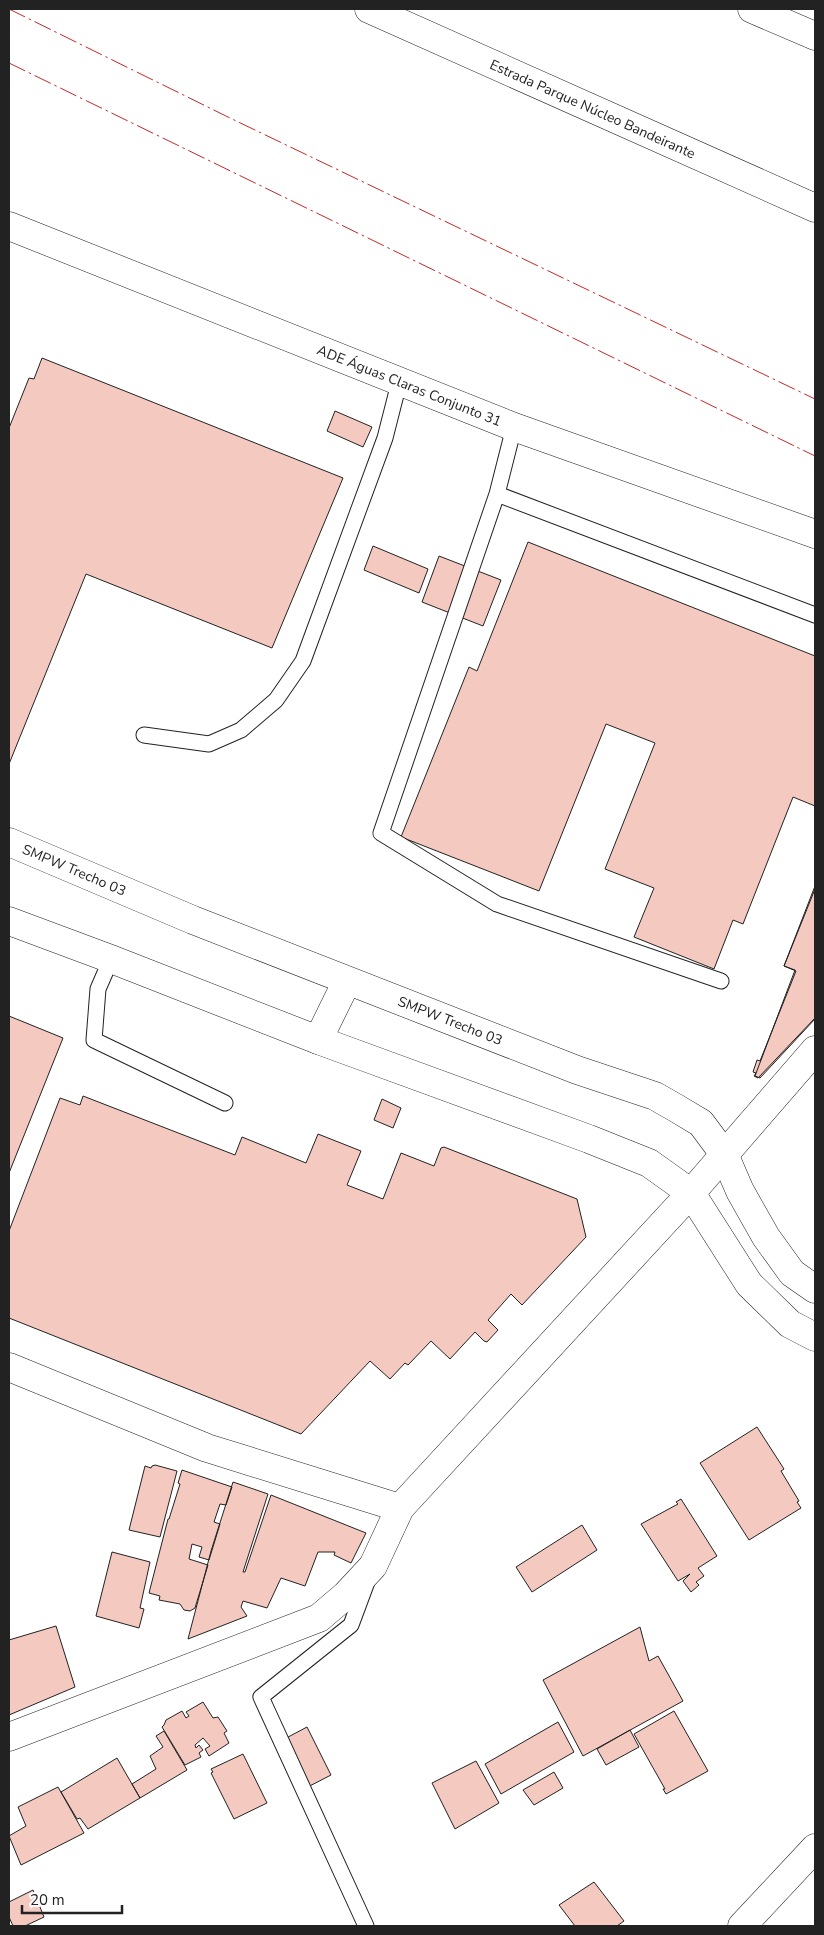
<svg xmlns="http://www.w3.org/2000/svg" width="824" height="1935" font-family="'Nunito Sans',sans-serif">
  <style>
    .building { fill: #f3c9c0; stroke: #222 }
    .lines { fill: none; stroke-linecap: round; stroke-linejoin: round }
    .lane-casing { stroke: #222; stroke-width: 17 }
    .street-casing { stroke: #222; stroke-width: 29 }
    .secondary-casing { stroke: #222; stroke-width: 29 }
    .highway-casing { stroke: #222; stroke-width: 29 }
    .lane { stroke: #fff; stroke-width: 15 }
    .street { stroke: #fff; stroke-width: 28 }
    .secondary { stroke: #fff; stroke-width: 28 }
    .highway { stroke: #fff; stroke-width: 28 }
    .power { stroke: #c62828; stroke-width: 1; stroke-dasharray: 18 4 2.5 4; stroke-linecap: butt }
    .labels { text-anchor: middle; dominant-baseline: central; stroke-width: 4; stroke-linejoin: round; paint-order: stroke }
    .street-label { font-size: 14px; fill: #222; stroke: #fff }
  </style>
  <rect width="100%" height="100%" fill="#fff"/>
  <path class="building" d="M42,358L343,478L272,648L86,574L9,764V428L29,378L34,379Z
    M335,411L372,427L363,447L327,431Z
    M528,542L815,656V806L793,797L743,924L733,920L714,969L634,937L654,888L605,869L655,743L606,724L539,891L401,837L469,667L477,671Z
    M373,546L428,569L419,593L364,570Z
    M439,556L501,580L483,626L422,602Z
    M815,886V1018L758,1078L754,1076L756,1073L753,1072L757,1060L760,1061L796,971L784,966Z
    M815,889V1019L760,1078L755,1076L795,970L784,966Z
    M9,1016L63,1038L9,1173Z
    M83,1096L235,1155L242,1137L306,1163L318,1134L361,1151L347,1185L383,1199L401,1153L434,1166L441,1148L444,1147L577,1199L586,1237L522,1305L511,1294L488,1320L498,1330L487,1342L484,1341L475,1332L450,1359L431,1341L408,1365L405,1363L390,1379L370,1361L301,1434L9,1318V1231L60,1098L80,1105Z
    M382,1099L401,1108L393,1128L374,1120Z
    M757,1427L784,1469L781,1471L799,1501L797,1502L801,1508L749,1540L700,1463Z
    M155,1465L177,1471L160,1537L129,1530L145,1466L151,1468L152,1466Z
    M182,1470L232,1487L226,1505L220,1504L214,1522L220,1524L209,1560L199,1557L202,1547L192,1544L189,1559L208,1565L195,1608L190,1611L184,1610L180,1604L159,1600L160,1596L149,1593L168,1519H169L180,1484L178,1483Z
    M233,1482L268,1494L243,1572H245L271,1495L366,1533L351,1563L334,1555L335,1552H318L305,1586L281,1578L267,1608L243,1601L241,1607L247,1616L188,1639L211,1551Z
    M681,1499L717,1556L698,1568L704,1576L696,1582L699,1585L691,1592L683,1581L690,1574L678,1581L641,1524L678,1504L676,1502Z
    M582,1525L597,1550L532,1592L516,1567Z
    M112,1552L150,1562L140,1608L144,1609L139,1628L96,1616Z
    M56,1626L75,1687L9,1715V1640Z
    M640,1627L649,1661L658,1656L683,1701L583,1756L543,1680Z
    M203,1702L213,1718L218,1717L227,1731L224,1733L229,1743L209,1756L205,1749L210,1746L203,1738L195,1745L196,1748L199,1745L203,1750L199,1753L201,1757L185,1765L162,1727L164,1725L166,1720L182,1711L186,1718L189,1716L186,1712Z
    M674,1711L708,1771L666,1794L663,1789H665L634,1734Z
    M558,1722L574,1752L501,1794L485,1764Z
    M307,1727L331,1775L300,1791L275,1744Z
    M630,1730L639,1747L606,1765L597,1749Z
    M164,1731L187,1770L140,1798L132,1784L156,1769L150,1756L163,1747L156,1736Z
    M243,1754L267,1803L234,1819L211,1773L213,1772L211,1769Z
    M117,1758L140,1798L88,1829L80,1818L77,1819L61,1792Z
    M476,1761L499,1803L455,1829L432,1783Z
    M554,1772L563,1788L534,1805L523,1790Z
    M58,1787L84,1833L21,1865L9,1836L26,1826L18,1807Z
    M594,1882L624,1921L617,1926H575L559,1905Z
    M33,1890L44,1917L25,1926H13L9,1917V1902Z"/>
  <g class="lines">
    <g class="lane-casing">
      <path id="lane" d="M514,427L497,494L381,833L497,904L721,981
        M497,494L815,615
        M144,735L209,744L241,730L276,700L303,661L385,438L399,383
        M111,959L98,989L94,1040L225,1103
        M366,1926L261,1697L351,1625L367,1582"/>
    </g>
    <g class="street-casing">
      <path id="street" d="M9,1367L207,1448L400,1508
        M9,1737L319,1618L346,1595L373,1566L400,1508L691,1193L815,1050
        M742,1926L815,1848"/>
    </g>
    <g class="secondary-casing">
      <g id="secondary">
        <path id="s1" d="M9,226L514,427L815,534"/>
        <path id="s2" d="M9,842L193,920L577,1070L655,1096L676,1108L701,1123L724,1154L740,1191L766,1237L792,1273L815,1289"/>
        <path d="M9,921L111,959L318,1040L589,1139L649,1163L691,1193L749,1284L790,1324L815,1337"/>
        <path d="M318,1040L347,981"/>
      </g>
    </g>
    <g class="highway-casing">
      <g id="highway">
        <path id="s3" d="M369,9L815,208"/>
        <path d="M752,9L815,36"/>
      </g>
    </g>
    <use href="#lane" class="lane"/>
    <use href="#street" class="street"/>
    <use href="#secondary" class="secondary"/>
    <use href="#highway" class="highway"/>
    <path class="power" d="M9,9L230,118L815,399
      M9,63L815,456"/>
  </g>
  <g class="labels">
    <g class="street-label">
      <text stroke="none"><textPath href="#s3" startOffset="245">Estrada Parque Núcleo Bandeirante</textPath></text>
      <text stroke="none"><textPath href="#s1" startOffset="431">ADE Águas Claras Conjunto 31</textPath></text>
      <text stroke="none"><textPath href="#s2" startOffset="71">SMPW Trecho 03</textPath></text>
      <text stroke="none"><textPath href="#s2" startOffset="476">SMPW Trecho 03</textPath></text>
    </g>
  </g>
  <rect width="824" height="1935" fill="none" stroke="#222222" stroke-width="20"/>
  <path d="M22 1905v8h100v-8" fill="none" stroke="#222222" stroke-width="2.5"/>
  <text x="30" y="1905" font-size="15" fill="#222222" stroke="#ffffff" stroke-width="4" paint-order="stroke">20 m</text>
</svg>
